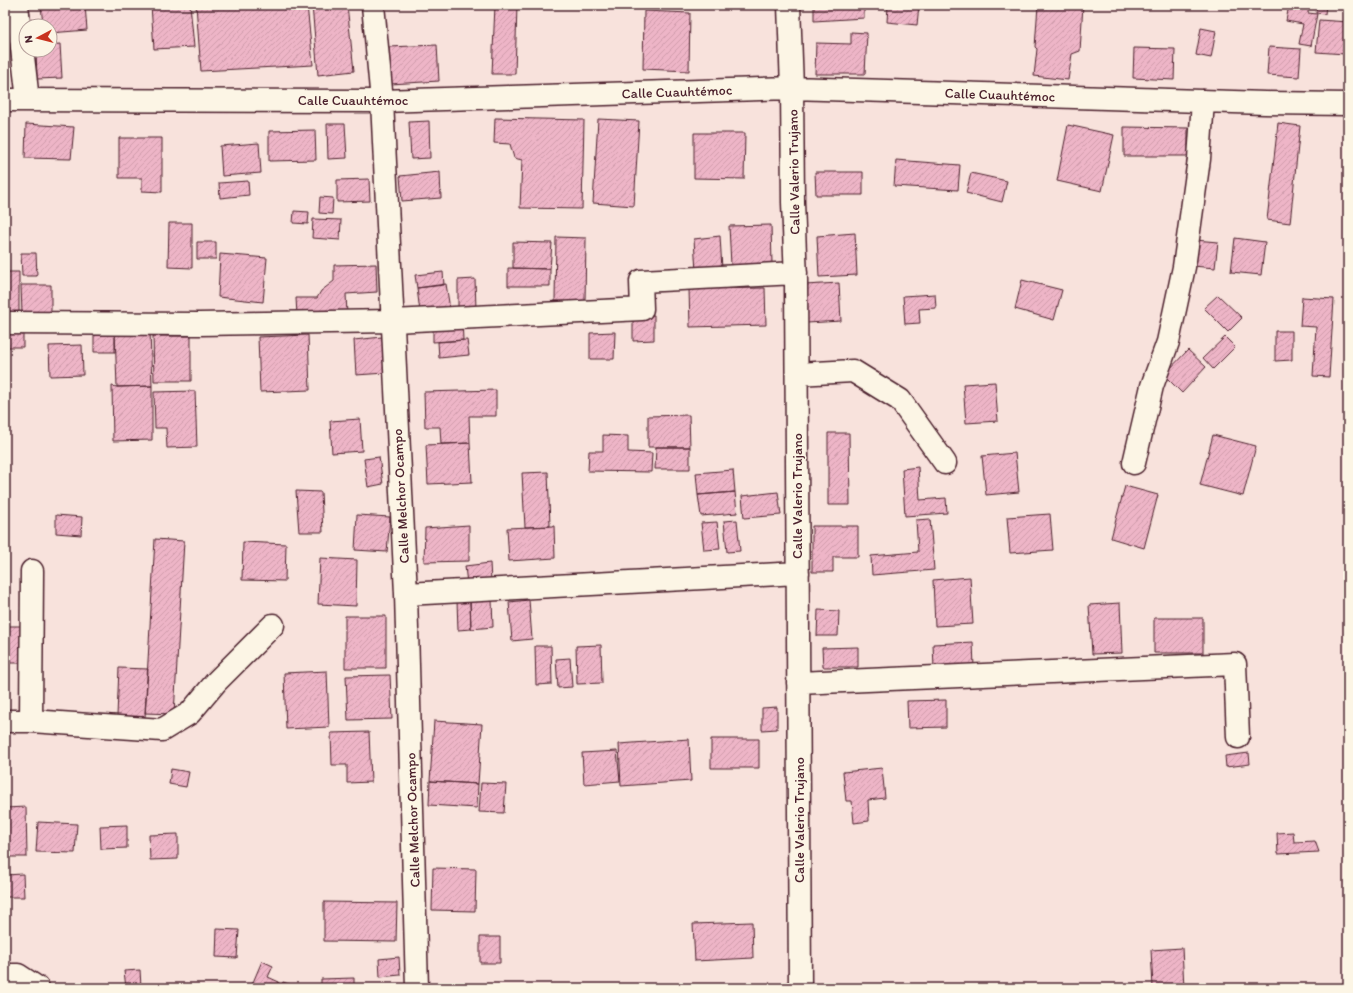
<svg xmlns="http://www.w3.org/2000/svg" width="1353" height="993" font-family="Itim,sans-serif">
  <style>
    .building { fill: url(#building-hatch); stroke: #4a1f2b }
    .lines { fill: none; stroke-linecap: round; stroke-linejoin: round }
    .minor-casing { stroke: #4a1f2b; stroke-width: 25 }
    .minor { stroke: #fcf5e5; stroke-width: 22 }
    .labels { text-anchor: middle; dominant-baseline: central; stroke-width: 3; stroke-linejoin: round; paint-order: stroke }
    .street-label { font-size: 14px; fill: #4a1f2b; stroke: #fcf5e5 }
  </style>
  <defs>
    <pattern id="building-hatch" width="6" height="6" patternUnits="userSpaceOnUse"><rect width="6" height="6" fill="#eeb5c7"/><path d="M-1 1l2-2M0 6l6-6M5 7l2-2" fill="none" stroke="#ce9bab"/></pattern>
  </defs>
  <rect width="100%" height="100%" fill="#f8e2dc"/>
  <filter id="ink" filterUnits="userSpaceOnUse"><feTurbulence type="fractalNoise" baseFrequency=".025" numOctaves="2"/><feDisplacementMap in="SourceGraphic" scale="8" xChannelSelector="R" yChannelSelector="G"/><feConvolveMatrix kernelMatrix="1 2 1 2 8 2 1 2 1" color-interpolation-filters="sRGB"/></filter>
  <g filter="url(#ink)">
    <path class="building" d="M41,5H85L87,30L50,33V26H43Z
      M151,5H190L194,47L154,49Z
      M196,5H307L313,65L201,71Z
      M312,5H347L354,71L318,75Z
      M495,5H517L515,74H492Z
      M814,5H864V18L814,21Z
      M888,5H919L917,25L887,22Z
      M989,5H1004L1003,9L988,7Z
      M1038,5H1083L1080,51L1072,54L1068,80L1034,76L1037,49L1035,47Z
      M1289,5H1309L1308,13L1317,14L1311,46L1299,44L1303,24L1286,21Z
      M1317,5H1326L1325,14L1316,13Z
      M644,11L690,13L689,71L643,69Z
      M1319,20L1348,22L1345,54L1316,52Z
      M1201,28L1216,31L1211,58L1196,55Z
      M851,32L867,33L865,74H815L816,43L851,44Z
      M60,44L62,78L37,79L36,50H50V45Z
      M437,45L439,81L391,84L389,47Z
      M1269,47L1301,49L1299,77L1267,75Z
      M1134,48L1175,49L1174,80L1133,78Z
      M495,118L584,120L582,209L520,208L522,160L514,158L510,144L494,143Z
      M598,119L639,121L634,206L593,203Z
      M429,121L430,158L411,159L409,122Z
      M1278,123L1300,126L1290,223L1267,220Z
      M26,124L74,127L71,159L25,158Z
      M327,124H345L347,158L328,159Z
      M1068,125L1114,135L1102,191L1057,181Z
      M1124,127L1188,128V156H1124Z
      M315,130L316,160L269,161V131Z
      M694,133H745L744,179L694,178Z
      M119,138H162V192L142,191V178H119Z
      M259,143L261,173L222,176L220,146Z
      M896,160L960,165L958,190L894,186Z
      M1348,169V212H1345Z
      M440,172L441,198L402,201L400,176Z
      M815,172H863V195H816Z
      M971,173L1007,181L1002,202L966,193Z
      M369,179L370,201L337,202V180Z
      M248,181L249,195L220,198L219,183Z
      M320,197L333,198L332,214L319,213Z
      M294,211L309,212L308,224L293,223Z
      M313,219L341,220L340,240L312,238Z
      M169,223H192V268L168,267Z
      M771,225L772,264L731,265L729,226Z
      M855,233L857,275L819,277L817,236Z
      M720,236L722,269L696,272L694,239Z
      M556,237L586,238L585,302L555,301Z
      M1235,238L1265,242L1261,275L1231,272Z
      M1195,240L1218,242L1215,268L1193,266Z
      M197,242H216V259H197Z
      M513,242L552,243L550,269L513,268Z
      M21,253H36L37,276H22Z
      M220,254L267,258L263,302L218,297Z
      M376,264L377,292L346,294L347,314L297,315L296,298H317L321,291L334,281V265Z
      M508,268L550,269V286H508Z
      M5,272H19V315H5Z
      M443,272L444,285L417,288L415,275Z
      M475,279L476,309L458,310V280Z
      M1022,280L1062,290L1054,320L1015,309Z
      M839,283L841,321L807,323L805,285Z
      M446,284L450,309L420,312L417,288Z
      M21,285H51V313L22,314Z
      M765,288L766,325L690,327L689,289Z
      M935,294L936,308L919,309L920,323L905,324L903,296Z
      M1218,295L1242,318L1228,332L1204,308Z
      M1302,297L1334,299L1329,377L1313,376L1316,327L1300,326Z
      M654,315V340L633,341V316Z
      M462,319L463,340L433,342V320Z
      M5,330H23V347H5Z
      M150,331L152,386L117,387L115,332Z
      M1275,331H1292V360L1275,361Z
      M94,332H115V352H94Z
      M615,332L614,359H590V333Z
      M308,335L310,390L260,392L258,337Z
      M153,336H191V381H154Z
      M382,337L385,373L356,375L354,340Z
      M1225,337L1235,347L1213,369L1203,358Z
      M467,340L469,355L439,358L438,342Z
      M82,345L83,375L50,376L49,346Z
      M1188,350L1206,367L1182,393L1164,375Z
      M995,382L998,421L966,423L963,384Z
      M112,386L117,387L152,386V440L113,441Z
      M496,390V416H469L470,443L441,444L440,427H425L424,392Z
      M195,391L197,447L167,448L166,428H155L154,392Z
      M689,415L690,447H648V416Z
      M360,419L362,451L332,453L330,421Z
      M828,433H849L850,505H828Z
      M603,435L628,436V452L652,453L651,472L588,471L589,451H603Z
      M1213,435L1256,446L1243,496L1200,485Z
      M470,443L472,482L428,484L426,445Z
      M656,447H690V469H655Z
      M1015,453L1019,492L986,495L982,456Z
      M379,457L383,484L368,487L364,459Z
      M918,467L920,500L946,498L947,513L905,516L902,469Z
      M733,470L735,492L698,495L696,473Z
      M548,472L550,526L525,527L522,473Z
      M1125,486L1158,495L1144,548L1111,538Z
      M296,491L321,492L323,532H299Z
      M735,492L737,513L701,516L698,495Z
      M778,492L781,515L744,518L742,496Z
      M1050,514L1053,550L1010,553L1007,517Z
      M56,515L82,517L81,535L56,533Z
      M357,515L390,517L387,552L355,550Z
      M930,519L934,570L872,575L871,556L918,552L916,520Z
      M737,520L740,551L727,552L724,521Z
      M717,522L720,549L704,550L701,523Z
      M469,525V561L424,562L425,528Z
      M554,526L555,558L509,561L507,528Z
      M812,526H858V557H833V572H812Z
      M155,539L184,541L174,714L145,713Z
      M243,542L286,544L285,581L242,580Z
      M320,558L357,560L356,606L318,604Z
      M490,563L491,581L467,584L465,566Z
      M970,577L973,624L935,626L933,580Z
      M492,600L493,627L471,629L470,601Z
      M529,600L532,639L512,641L509,602Z
      M457,601H470L471,629L458,630Z
      M1120,603L1122,653L1092,654L1089,605Z
      M818,610L839,611L838,636H817Z
      M345,616H386V668H345Z
      M1154,618H1203V653H1154Z
      M5,626H22V663H5Z
      M973,642L974,667L934,669L933,644Z
      M601,645L602,683L577,684L576,646Z
      M535,646H551L552,684L536,685Z
      M858,647V667H823L822,648Z
      M570,658L572,687L558,688L556,659Z
      M119,668L148,669L145,717L117,716Z
      M327,671L329,727L286,729L284,673Z
      M390,675L392,719L348,720L346,676Z
      M946,700V727L908,728L907,701Z
      M777,707V729L762,730V708Z
      M434,721L482,724L478,784L430,781Z
      M369,732L371,782L347,783V765H332L331,733Z
      M689,739L691,781L621,786L619,744Z
      M711,739H759V768H711Z
      M617,751L620,781L584,784L582,753Z
      M1249,753L1250,764L1226,767L1225,756Z
      M882,768L885,798L868,800L869,821L854,823L852,801H846L843,772Z
      M171,769L189,772L186,787L169,784Z
      M430,781L478,784L477,808L429,805Z
      M481,783L506,784L504,813L479,812Z
      M26,807L27,857H5V808Z
      M38,822L77,824L75,853L36,852Z
      M127,825V848L101,849L100,826Z
      M1293,832L1294,842L1315,841L1319,852L1278,854L1277,833Z
      M178,834V859L150,860L149,835Z
      M433,868L476,869L475,911L432,910Z
      M23,874L24,897H5V875Z
      M324,902L397,903L396,942L324,941Z
      M752,922L753,958L695,961L693,924Z
      M217,929L239,930L237,958L216,957Z
      M480,937H500V963H480Z
      M1182,948L1184,988H1153L1151,950Z
      M399,957L400,975L380,977L379,959Z
      M262,961L273,966L268,977L279,982L276,988H254L251,987Z
      M140,970L141,987L126,988L124,971Z
      M354,978V988H321V979Z
      M283,982L300,988H281Z
      M173,986L201,988H173Z"/>
    <g class="lines">
      <g class="minor-casing">
        <path id="minor" d="M17,5L28,100
          M373,5L382,101L406,594L417,988
          M789,5L792,88L793,202L796,280L800,988
          M5,100L382,101L792,88L1265,103L1348,104
          M5,323L199,324L393,321L642,309L641,281L796,273
          M797,374L853,371L900,400L945,463
          M1134,463L1152,386L1168,342L1184,267L1199,159L1203,101
          M406,594L798,573
          M798,683L1235,664L1238,737
          M5,721H31L162,730L190,713L216,682L273,625
          M31,721L32,571
          M5,975H18L38,988"/>
      </g>
      <use href="#minor" class="minor"/>
    </g>
  </g>
  <g class="labels">
    <g class="street-label">
      <text transform="translate(677 92) rotate(-2)">Calle Cuauhtémoc</text>
      <text transform="translate(1000 95) rotate(2)">Calle Cuauhtémoc</text>
      <text x="353" y="100">Calle Cuauhtémoc</text>
      <text transform="translate(794 172) rotate(-91)">Calle Valerio Trujano</text>
      <text transform="translate(401 496) rotate(-93)">Calle Melchor Ocampo</text>
      <text transform="translate(797 496) rotate(-90)">Calle Valerio Trujano</text>
      <text transform="translate(413 820) rotate(-92)">Calle Melchor Ocampo</text>
      <text transform="translate(799 820) rotate(-90)">Calle Valerio Trujano</text>
    </g>
  </g>
  <rect width="1353" height="993" fill="none" stroke="#fcf5e5" stroke-width="20"/>
  <rect x="10" y="10" width="1333" height="973" fill="none" stroke="#4a1f2b" stroke-width="1.5" filter="url(#ink)"/>
  <g transform="translate(38 38) rotate(263)"><circle r="19" fill="#fcf5e5" stroke="#b59f9b"/>
  <path d="M0-3L7 15L0 10L-7 15Z" fill="#c8321e"/>
  <text y="-6" font-size="11" font-weight="bold" text-anchor="middle" fill="#4a1f2b">N</text>
  </g>
</svg>
